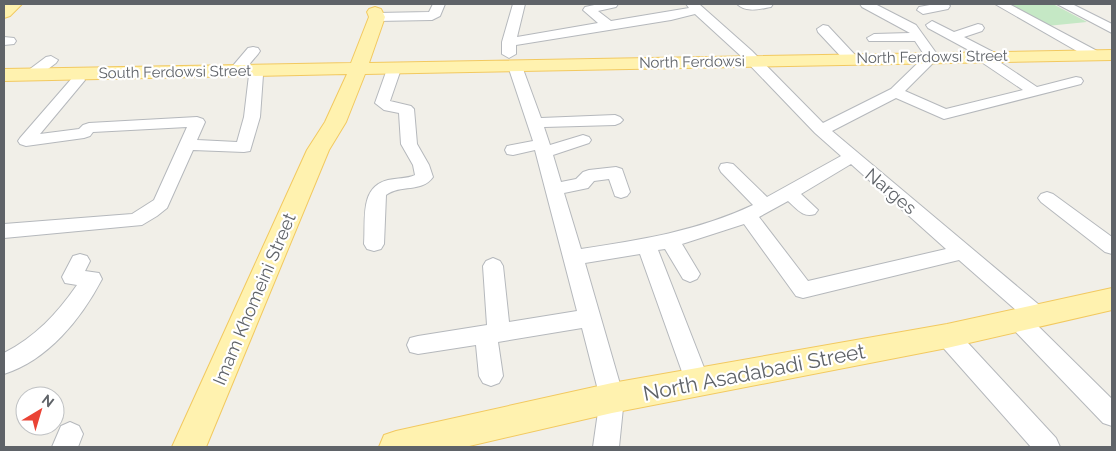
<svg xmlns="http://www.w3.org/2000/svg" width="1116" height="451" font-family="Raleway,sans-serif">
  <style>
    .green { fill: #c5e8c5 }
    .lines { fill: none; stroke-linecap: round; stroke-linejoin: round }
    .minor-casing { stroke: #b5b8bc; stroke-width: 2 }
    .major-casing { stroke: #f2c960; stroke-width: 2 }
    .minor { fill: #fff; fill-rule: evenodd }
    .major { fill: #fff2af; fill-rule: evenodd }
    .labels { text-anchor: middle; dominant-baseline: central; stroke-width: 4.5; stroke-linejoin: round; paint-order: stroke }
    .far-street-label { font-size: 15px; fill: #5f6368; stroke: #fff }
    .street-label { font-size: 18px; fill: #5f6368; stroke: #fff }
    .near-street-label { font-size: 21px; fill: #5f6368; stroke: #fff }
  </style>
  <rect width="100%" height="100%" fill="#f1efe8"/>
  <path class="green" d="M1006,4H1053L1087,22L1047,26Z"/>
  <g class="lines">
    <g class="minor-casing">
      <path id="minor" d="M433,4H445L440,16L432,20L377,21L371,17L377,13L429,12Z
        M513,4H525L517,37L598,23L583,10L585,7L599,4H618L616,7L598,11L611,21L689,8L686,4H699L752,51L823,123L891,89L925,56L915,41H869L867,38L874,34L910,33L862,7L860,4H875L916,25L939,57L905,91L946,109L1023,90L977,59L975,56L976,54L928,28L926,25L932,21L954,32L978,24L982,25L984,28L982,31L964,37L995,53L997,56L995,59L1037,87L1076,77L1081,78L1083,81L1081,84L944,119L896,98L832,131L1044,309L1047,315L1044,321L1036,324L1112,399V426L1103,423L1010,326L1007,320L1010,314L1017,311L959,260L803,298L796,296L744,224L682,244L700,274L697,279L690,282L683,279L665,249L658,250L710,383L706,390L698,393L690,390L686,383L640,254L585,263L624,398L619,447H593L600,398L582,328L498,342L503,376L499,383L491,386L483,383L479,376L476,345L418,354L410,352L407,345L410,338L418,336L487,325L483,266L486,261L493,258L500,261L503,266L509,322L577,311L535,150L513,155L507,154L505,150L507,146L533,141L509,69L511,66L516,65L523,69L541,118L615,115L620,117L623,120L620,123L615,125L544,127L550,145L583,135L589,137L591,140L589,143L553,155L561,182L576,179L583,172L589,170L616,167L622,169L630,192L627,196L621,198L615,196L609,179L594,181L588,188L564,193L581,249C640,240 698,231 753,205L721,172L719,168L721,164L727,163L733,164L767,197L841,156L815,133L742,57L695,14L671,20L516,45V54L509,58L502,54V42ZM851,164L946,249L808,281L759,217L788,201C797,209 803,218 815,214L818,210L801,194Z
        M737,4H773L771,7C759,9 747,13 737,4Z
        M935,4H948L950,6L948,9L923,14L917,10L919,7Z
        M995,4H1009L1099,52L1101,55L1099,58H1089Z
        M1057,4H1072L1112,24V33Z
        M823,25L828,26L856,56L858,59L856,62H846L818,32L817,29Z
        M4,37L14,38L16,41L14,44L4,45Z
        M253,47L258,48L260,51L258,54L241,74H231L229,71L231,68L248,48Z
        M51,56L58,60L56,63L36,78H26L24,75L26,72L46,57Z
        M393,68L400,72L390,101L411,106L414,109L417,144L429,165L433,177C422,193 400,184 386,195L384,244L381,249L374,251L367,249L364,244C366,220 359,187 388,180C397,178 407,179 415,175L413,165L401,144L399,113L384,110L375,103L386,72Z
        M256,71L261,72L263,75L260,117L250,151L244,152L193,150L167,208L157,216L142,225L4,238V224L132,214L154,200L187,127L93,132L90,136L84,138L26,146L20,144L18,141L20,138L73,77H83L85,80L40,134L79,129L83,125L89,123L197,117L203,119L205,122L197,140L237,142L244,117L249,75L251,72Z
        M1047,192L1053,194L1112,237V254L1105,252L1041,202L1038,198L1041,194Z
        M80,254L87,256L90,261L85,271L99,273L102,279C81,319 48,360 4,374V353C35,337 57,314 77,285L65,283L62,277L73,256Z
        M947,327L955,329L1056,438L1060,447H1031L939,343L936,336L939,329Z
        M70,422L79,426L83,434L78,447H52L61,426Z"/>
    </g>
    <g class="major-casing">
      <path id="major" d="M5,4H22L10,16L4,18Z
        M375,7L381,9L385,17L369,63L1112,50V60L365,74L346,122L329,150L206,447H172L307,150L325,122L347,74L4,81V69L351,63L369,17L367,12L369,9Z
        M1112,288V310L947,348L612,413L465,447H379L384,435L396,431L612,383L947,324Z"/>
    </g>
    <use href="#minor" class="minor"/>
    <use href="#major" class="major"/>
  </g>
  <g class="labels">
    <g class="far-street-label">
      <text transform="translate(932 57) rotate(-1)">North Ferdowsi Street</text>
      <text transform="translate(692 62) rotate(-1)">North Ferdowsi</text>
      <text transform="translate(175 72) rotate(-1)">South Ferdowsi Street</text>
    </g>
    <g class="street-label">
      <text transform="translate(891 191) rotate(40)">Narges</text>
      <text transform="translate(254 299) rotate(-67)">Imam Khomeini Street</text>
    </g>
    <g class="near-street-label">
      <text transform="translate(754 372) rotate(-11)">North Asadabadi Street</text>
    </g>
  </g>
  <rect width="1116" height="451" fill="none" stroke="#5f6368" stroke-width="10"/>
  <g transform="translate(40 411) rotate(38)"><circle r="24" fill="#ffffff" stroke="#bfc1c3"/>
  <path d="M0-4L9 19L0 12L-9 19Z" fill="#ea4335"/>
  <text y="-8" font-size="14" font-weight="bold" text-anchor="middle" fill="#5f6368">N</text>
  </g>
</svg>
